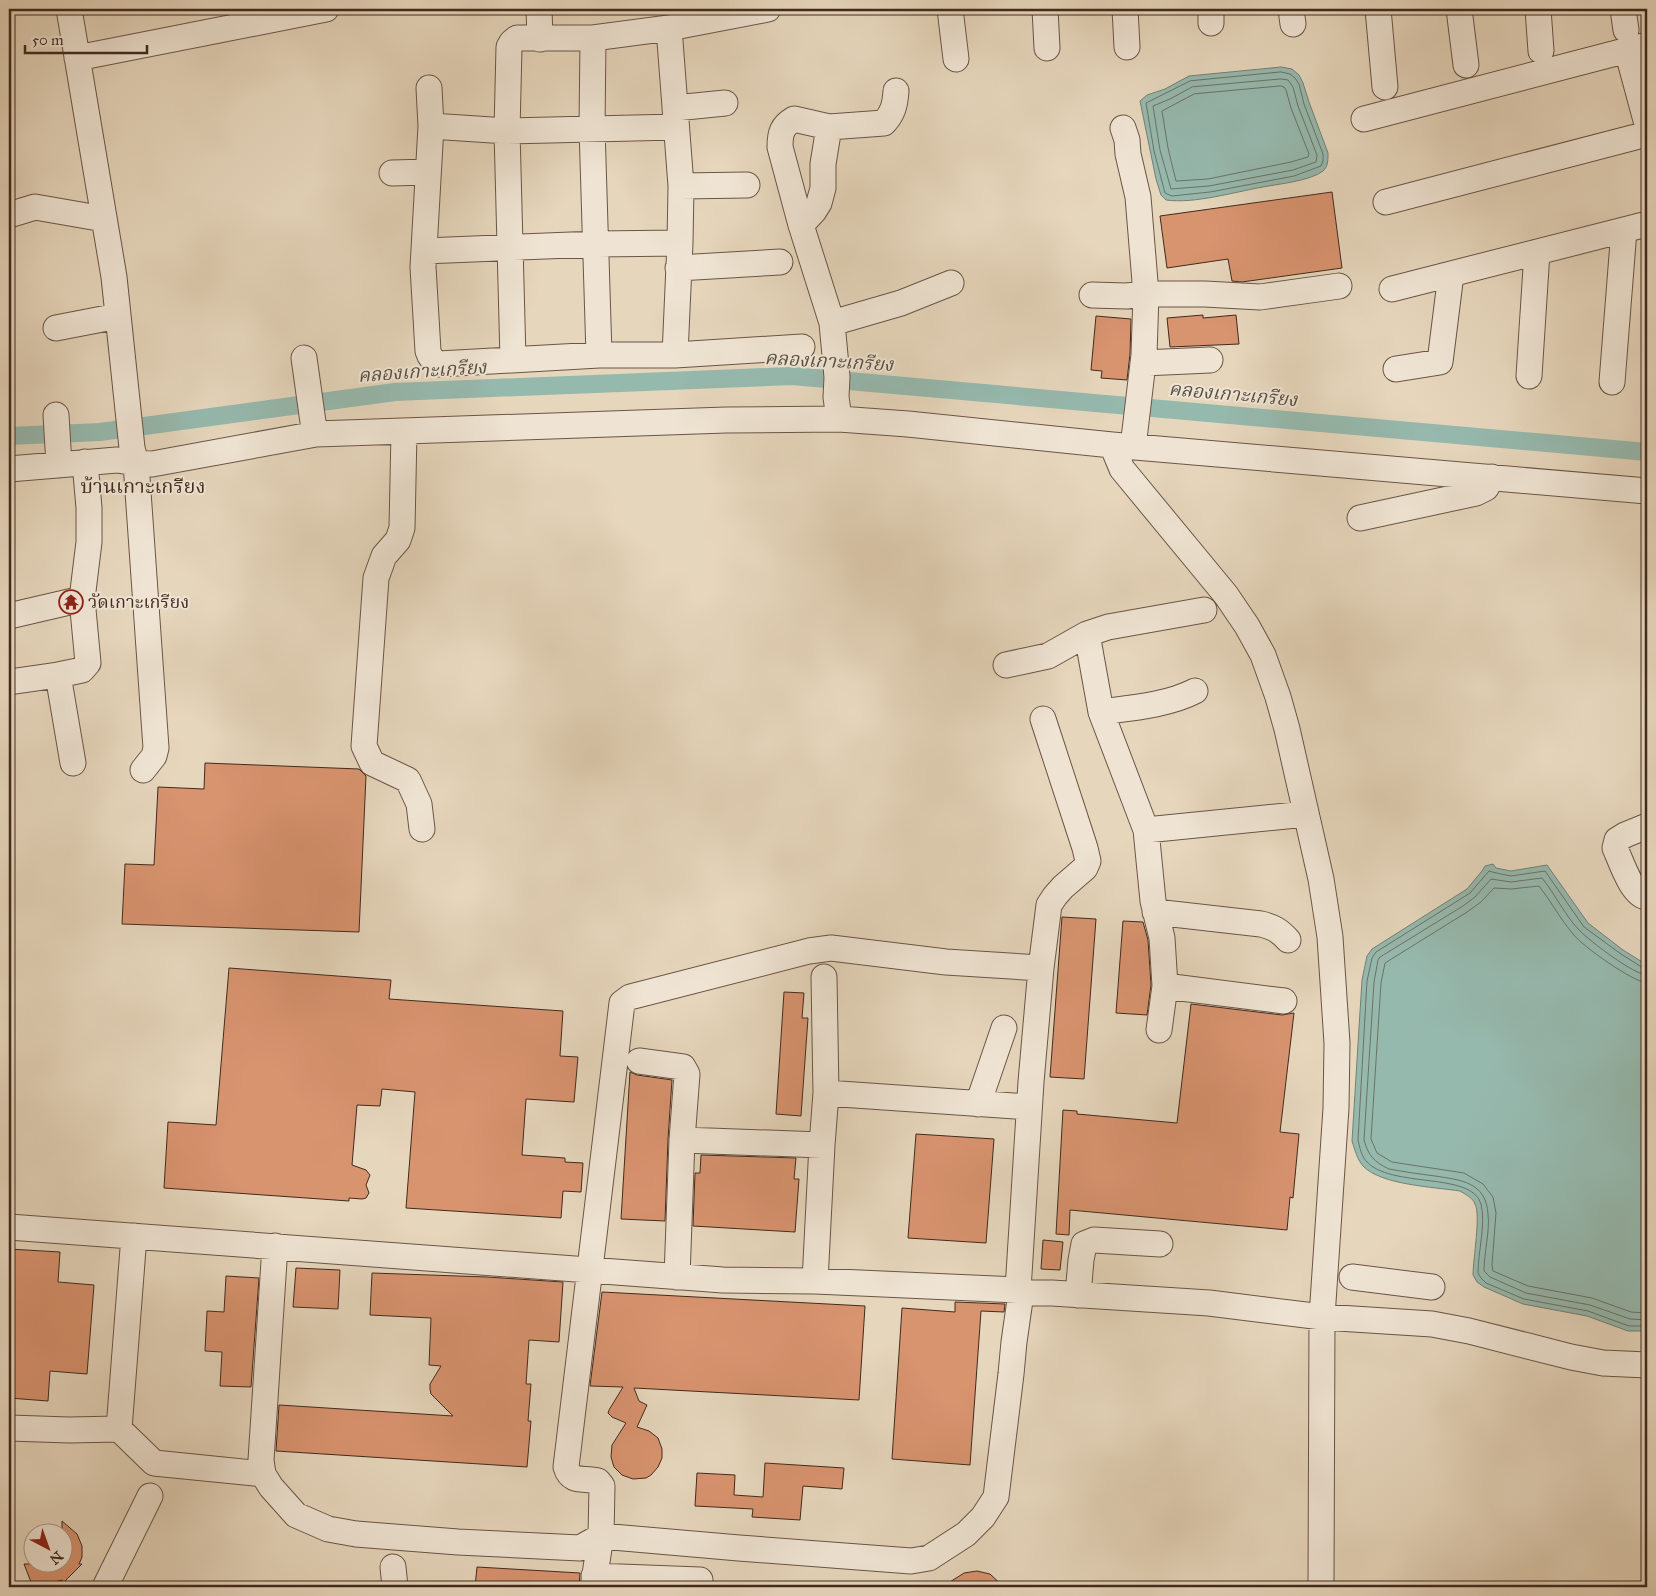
<svg xmlns="http://www.w3.org/2000/svg" width="1656" height="1596" font-family="'IM FELL Great Primer','Noto Serif Thai',serif">
  <style>
    .water { fill: #96b9ae; stroke: #748074 }
    .lines { fill: none; stroke-linecap: round; stroke-linejoin: round }
    .shore { stroke: #6c7266; stroke-width: 1 }
    .canal { stroke: #96b9ae; stroke-width: 18 }
    .building { fill: #d8936f; stroke: #412a1e }
    .minor-casing { stroke: #6a5546; stroke-width: 27 }
    .minor { stroke: #efe4d3; stroke-width: 25 }
    .labels { text-anchor: middle; dominant-baseline: central; stroke-width: 4; stroke-linejoin: round; paint-order: stroke }
    .poi-label { font-size: 18px; fill: #412a1e; stroke: #efe4d3; text-anchor: start }
    .water-label { font-size: 19px; font-style: italic; fill: #564e42; stroke: #efe4d3 }
    .quarter-label { font-size: 20px; fill: #412a1e; stroke: #efe4d3 }
  </style>
  <rect width="100%" height="100%" fill="#e6d6bc"/>
  <filter id="stains"><feTurbulence type="fractalNoise" baseFrequency=".004" numOctaves="4"/><feColorMatrix values="0 0 0 0 .2 0 0 0 0 .09 0 0 0 0 .02 0 0 0 .5 -.17"/></filter>
  <radialGradient id="worn" r=".72"><stop offset=".6" stop-color="#630" stop-opacity="0"/><stop offset="1" stop-color="#630" stop-opacity=".3"/></radialGradient>
  <path class="water" d="M1281,67L1292,69L1299,75L1303,83L1309,102L1328,153C1328,160 1328,167 1323,171C1310,181 1278,184 1263,187C1234,192 1195,204 1166,200L1161,195L1156,179L1140,101L1147,95L1165,89L1189,76Z
    M1493,864L1496,868L1511,871L1547,865L1588,923L1623,950L1647,965V1331H1628L1587,1316L1523,1304L1484,1287L1477,1282L1473,1275C1473,1259 1481,1215 1475,1204C1473,1198 1465,1194 1460,1191C1434,1187 1381,1185 1363,1166C1357,1159 1355,1150 1352,1141L1362,980L1367,956L1372,949L1467,889L1482,871L1485,866Z"/>
  <g class="lines">
    <path class="shore" d="M1281,72L1290,74L1295,78L1299,84L1304,104L1323,154V161L1321,166L1294,176L1210,192L1172,196L1165,193L1154,151L1146,103L1190,81Z
      M1281,79L1288,80L1293,87L1298,106L1317,155L1316,162L1293,170L1209,186L1171,189L1160,150L1153,106L1170,99L1192,87Z
      M1281,86L1284,87L1286,90L1291,108L1309,154L1308,157L1291,162L1208,179L1176,181L1168,148L1162,111L1194,94Z
      M1647,969L1643,968L1621,954L1584,927L1545,871L1511,876L1496,873L1489,871L1470,893L1376,952L1372,958L1367,981L1358,1140C1360,1148 1361,1155 1366,1161C1390,1189 1472,1171 1481,1204C1486,1224 1478,1252 1478,1273L1481,1278L1486,1283L1524,1299L1588,1311L1629,1326H1647
      M1647,975C1634,975 1590,941 1580,931C1566,917 1555,894 1542,878L1511,882L1491,879L1475,897L1463,906L1380,957L1378,960L1374,982L1364,1140C1368,1155 1374,1162 1389,1169C1405,1172 1420,1174 1435,1176C1461,1180 1486,1182 1488,1214C1490,1232 1484,1252 1484,1271L1490,1277L1526,1293L1590,1305L1630,1319L1647,1320
      M1647,983C1633,982 1582,946 1573,934C1560,919 1551,901 1539,886L1511,889L1494,888L1481,902L1467,912L1385,963L1381,983L1371,1139L1377,1153L1392,1162L1464,1173L1483,1184L1493,1197L1496,1213L1492,1265L1493,1271L1528,1286L1592,1298L1631,1312L1647,1313"/>
    <path class="canal" d="M9,436L100,432L395,392L792,376L1647,452"/>
  </g>
  <path class="building" d="M1332,192L1342,268L1242,282L1232,281L1228,259L1167,268L1160,216Z
    M1203,315V318L1236,315L1239,344L1170,347L1167,318Z
    M1096,316L1131,319L1130,354L1127,380L1101,378L1102,371L1091,370Z
    M205,763L359,769L366,776L359,932L122,924L125,864L154,865L158,787L204,789Z
    M1062,917L1096,919L1084,1079L1050,1077Z
    M1123,921L1143,922L1148,940L1151,985L1147,1015L1116,1013Z
    M229,968L391,980L389,999L563,1011L560,1056L578,1057L574,1102L526,1099L522,1155L565,1158V1162L583,1163L581,1192L563,1191L561,1218L406,1208L415,1092L382,1089L380,1106L357,1105L352,1165L366,1170L370,1175L366,1185L369,1193L366,1198L362,1199L349,1198V1201L164,1188L168,1122L216,1125Z
    M784,992L804,993L802,1018H808L801,1116L776,1114Z
    M1191,1004L1282,1015L1294,1013L1280,1132L1299,1134L1293,1198L1290,1197L1287,1230L1070,1210L1069,1235L1056,1234L1063,1110L1077,1111V1114L1177,1123Z
    M630,1072L637,1075L672,1080L668,1139L665,1221L621,1219Z
    M916,1134L994,1139L986,1243L908,1238Z
    M701,1155L796,1158L794,1179H799L795,1232L693,1226L695,1173H700Z
    M1043,1240L1063,1242L1060,1270L1041,1269Z
    M9,1249L60,1252L58,1282L94,1285L87,1374L50,1371L48,1401L9,1398Z
    M296,1268L340,1270L338,1309L293,1307Z
    M372,1273L487,1277L563,1282L559,1342L529,1340L526,1384H531L528,1421H531L527,1467L276,1451L279,1405L453,1416L431,1394L430,1389V1384L441,1366L429,1365L431,1318L370,1315Z
    M226,1276L259,1278L251,1387L220,1386L222,1352L205,1351L207,1311L224,1312Z
    M602,1292L865,1306L859,1400L634,1388L639,1401L647,1405L637,1427L649,1431L658,1438L662,1449V1458L658,1467L651,1475L646,1478L633,1479L622,1475L614,1467L611,1457L612,1445L626,1423L612,1417L608,1413L609,1410L623,1387L590,1386Z
    M955,1302L1005,1304L1004,1312L981,1311L970,1465L892,1459L902,1308L955,1312Z
    M765,1463L844,1468L842,1489L803,1486L800,1520L752,1517L753,1509L695,1506L697,1473L735,1475L734,1495L763,1497Z
    M62,1521L77,1534L82,1546V1557L79,1564H82L62,1584V1580L55,1582H31L24,1564H62Z
    M477,1567L580,1573L579,1587H475Z
    M977,1571L990,1574L1004,1587H942L964,1573Z"/>
  <g class="lines">
    <g class="minor-casing">
      <path id="minor" d="M69,9L114,277L132,448L136,463L156,748L154,756L143,770
        M539,9L540,39
        M950,9L956,59
        M1045,9L1047,48
        M1125,9L1127,47
        M1211,9V23
        M1291,9L1293,24
        M1378,9L1385,87
        M1459,9L1466,65
        M1538,9L1541,51
        M1623,9L1626,30
        M669,28L681,186L680,243L675,355
        M593,38L592,128L599,355
        M1627,50L1647,124
        M77,58L326,9
        M429,88L431,126L423,267L428,351C430,358 433,361 439,364L599,355H675L802,347
        M675,108L725,103
        M1364,119L1647,45
        M431,126L507,131L676,127
        M1123,128L1127,140L1128,154L1138,197L1146,294L1144,355L1133,447
        M392,173L428,172
        M681,186L747,185
        M1386,202L1647,134
        M9,215L35,207L104,219
        M801,225L814,211L819,203L823,188V164L829,127
        M424,251L596,244L680,243
        M678,268L780,262
        M1392,289L1647,224
        M1092,295L1126,296L1146,294H1205L1260,297L1339,286
        M832,323L901,303L951,283
        M56,328L118,316
        M304,358L313,422L316,434
        M513,360L507,131L509,47L512,42L517,38H593L669,28L768,9
        M1143,363L1210,360
        M1396,369L1440,362L1451,274
        M1529,376L1537,252
        M1612,382L1624,230
        M56,415L59,465
        M839,419L836,397L837,377L832,323L801,225L780,147C780,133 782,126 794,119L829,127L884,123C893,113 895,105 896,91
        M404,432L402,528L398,540L384,556L376,578L364,746L372,763L408,780L419,804L422,829
        M1112,445L1122,469L1226,595L1247,626L1263,655L1278,697L1287,729L1321,879L1330,937L1337,1043L1336,1108L1322,1317L1321,1587
        M9,469L117,460L136,463L152,464L316,434L726,420L839,419L908,424L1112,445L1647,491
        M1360,518L1476,493L1486,488L1492,477
        M9,616L82,599
        M1087,634L1108,627L1204,610
        M1006,665L1048,656L1087,634L1101,712L1146,830L1153,901L1162,938L1165,986L1159,1030
        M58,675L73,763
        M9,682L58,675L82,670L88,663L82,599L89,542V508L85,462
        M1101,712C1131,708 1168,705 1195,691
        M1647,826L1625,835L1617,840L1615,848C1621,861 1632,896 1647,897
        M1146,830L1306,814
        M1155,912L1261,924C1273,927 1279,930 1288,940
        M1165,986L1284,1001
        M639,1061L683,1067L687,1074L682,1140L677,1277
        M826,1093L1029,1107
        M978,1104L1004,1028
        M682,1140L822,1145
        M9,1227L723,1280L815,1281L1018,1290L1021,1293H1052L1209,1303L1322,1317L1432,1324L1469,1331L1571,1357L1603,1363L1647,1365
        M1352,1277L1432,1287
        M815,1281L822,1145L826,1093L824,977
        M1018,1290L1031,1082L1041,968L1049,905L1055,896L1063,887L1085,868L1088,861L1085,848L1043,719
        M1078,1295L1081,1260L1084,1244L1094,1240L1160,1244
        M9,1428L69,1430L119,1429L154,1463L263,1474L271,1487L296,1515L328,1529L356,1534L458,1542L580,1548L601,1536L739,1548L911,1561L929,1558L966,1534L983,1517L996,1497L1011,1374L1014,1342L1021,1293
        M119,1429L134,1236
        M263,1474L261,1460L275,1246
        M393,1567L395,1587
        M594,1576L700,1580
        M105,1587L150,1496
        M593,1587L601,1536L602,1486L598,1481C584,1477 571,1484 566,1467L622,1003L630,997L809,951L831,948L946,962L1041,968"/>
    </g>
    <use href="#minor" class="minor"/>
  </g>
  <defs>
    <g id="temple-ring" transform="scale(1.25)"><circle r="9.5" fill="#efe4d3" stroke="#8f2418" stroke-width="1.5"/><path d="M0-6L5-2H3V0L6.5 2.5H4V6H1.5V3h-3V6H-4V2.5H-6.5L-3 0V-2H-5Z" fill="#8f2418"/></g>
  </defs>
  <g fill-rule="evenodd">
    <use href="#temple-ring" x="71" y="602"/>
  </g>
  <g class="labels">
    <g class="poi-label">
      <text x="88" y="602">วัดเกาะเกรียง</text>
    </g>
    <g class="water-label">
      <text transform="translate(829 361) rotate(3)">คลองเกาะเกรียง</text>
      <text transform="translate(422 371) rotate(-4)">คลองเกาะเกรียง</text>
      <text transform="translate(1233 394) rotate(5)">คลองเกาะเกรียง</text>
    </g>
    <g class="quarter-label">
      <text x="143" y="486">บ้านเกาะเกรียง</text>
    </g>
  </g>
  <rect width="1656" height="1596" fill="none" stroke="#e6d6bc" stroke-width="30"/>
  <rect x="10" y="10" width="1636" height="1576" fill="none" stroke="#412a1e" stroke-width="2.5"/>
  <rect x="15" y="15" width="1626" height="1566" fill="none" stroke="#412a1e"/>
  <g transform="translate(48 1548) rotate(139)"><circle r="24" fill="#efe4d3" stroke="#a99a8b"/>
  <path d="M0-4L9 19L0 12L-9 19Z" fill="#8f2418"/>
  <text y="-8" font-size="14" font-weight="bold" text-anchor="middle" fill="#412a1e">N</text>
  </g>
  <path d="M25 45v8h122v-8" fill="none" stroke="#412a1e" stroke-width="2.5"/>
  <text x="32" y="45" font-size="15" fill="#412a1e" stroke="#efe4d3" stroke-width="4" paint-order="stroke">50 m</text>
  <rect width="100%" height="100%" filter="url(#stains)"/>
  <rect width="100%" height="100%" fill="url(#worn)"/>
</svg>
